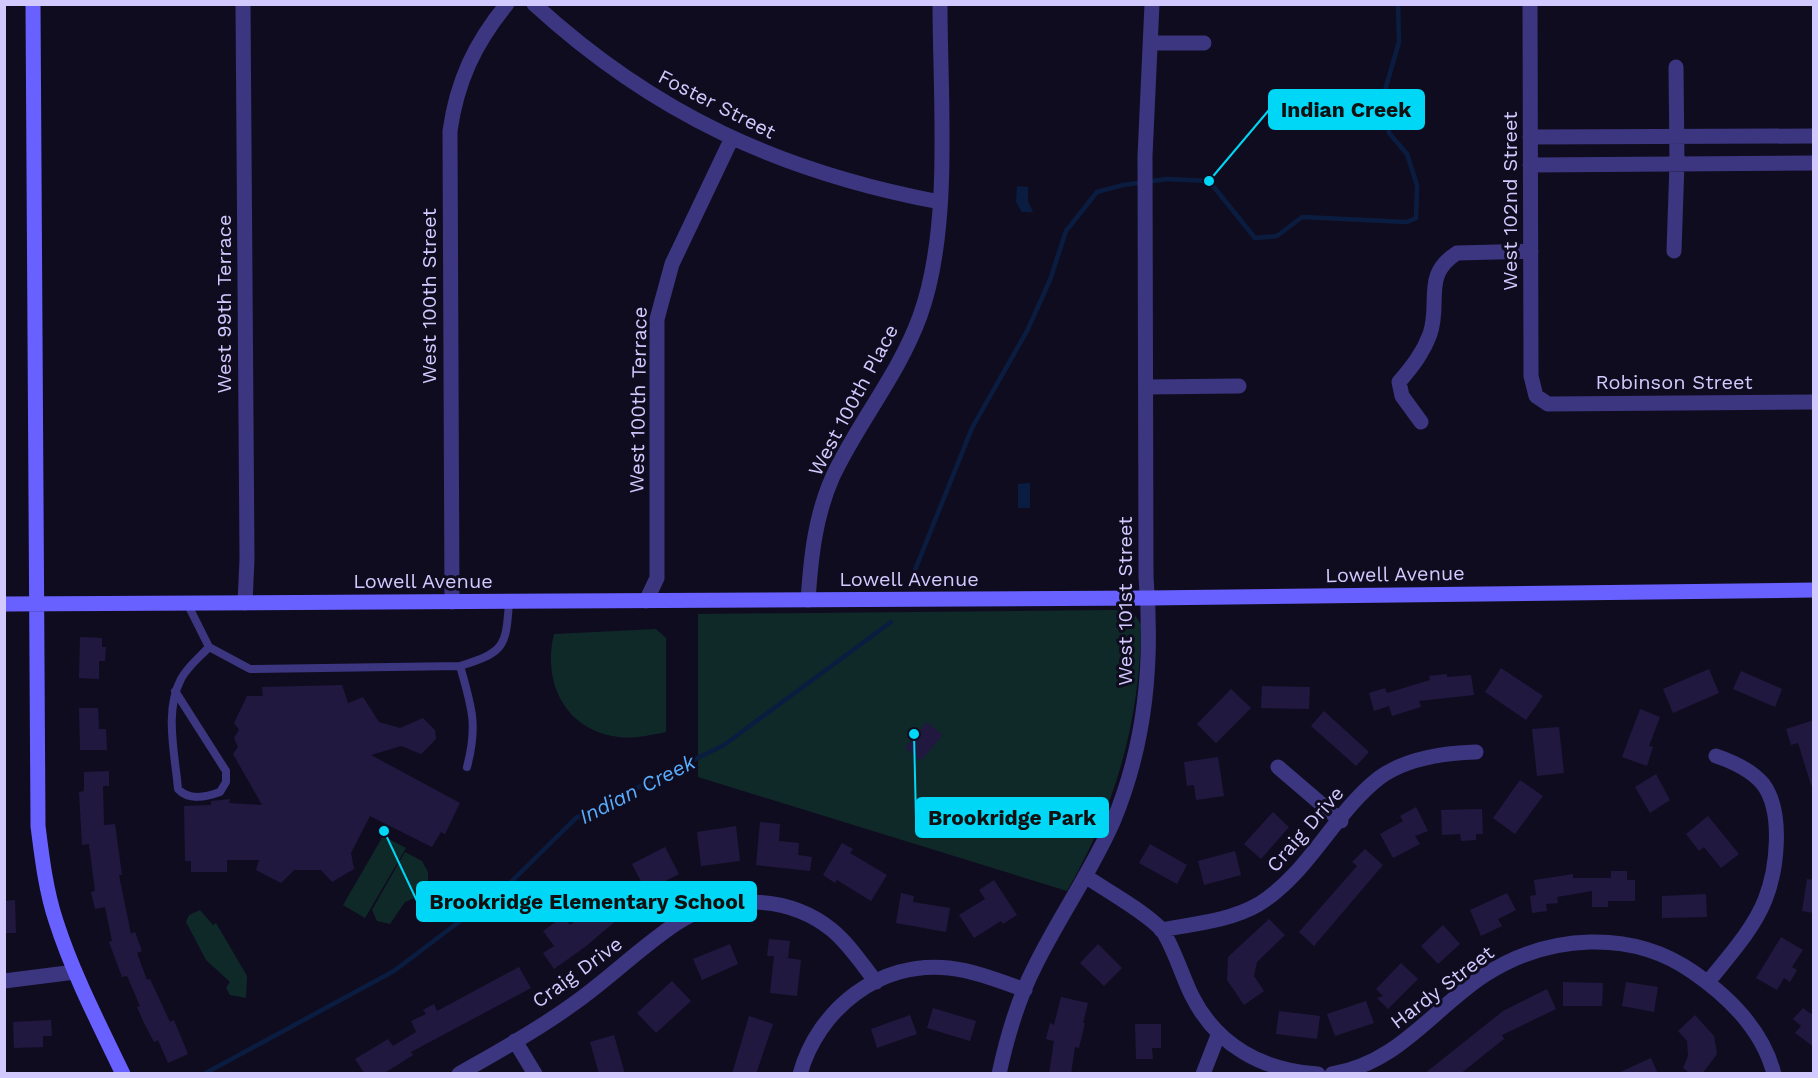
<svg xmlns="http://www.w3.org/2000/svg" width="1818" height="1078" font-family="'Work Sans',sans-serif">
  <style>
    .green { fill: #0f2929 }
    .water { fill: #0a1d40 }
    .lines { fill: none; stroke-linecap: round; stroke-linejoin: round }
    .stream { stroke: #0a1d40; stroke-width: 4.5 }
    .building { fill: #211840 }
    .lane { stroke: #3b367f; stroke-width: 8 }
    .street { stroke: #3b367f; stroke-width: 15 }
    .secondary { stroke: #6961ff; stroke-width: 15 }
    .labels { text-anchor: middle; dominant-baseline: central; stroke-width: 6; stroke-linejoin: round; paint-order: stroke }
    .street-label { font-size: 20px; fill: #d2caff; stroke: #100c1f }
    .water-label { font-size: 21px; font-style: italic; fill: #58adff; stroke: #100c1f }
    .leader { fill: none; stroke: #00d6f5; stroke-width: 2 }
    .callout-dot { fill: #00d6f5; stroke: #100c1f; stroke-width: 2 }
    .callout { fill: #00d6f5; stroke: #00d6f5; stroke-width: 2 }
    .callout-label { font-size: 21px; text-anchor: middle; font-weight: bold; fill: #111 }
  </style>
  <rect width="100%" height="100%" fill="#100c1f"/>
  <path class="green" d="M1113,610C1128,611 1135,611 1141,625C1140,722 1115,808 1067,891L698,777V614Z
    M656,629L666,638V732C650,735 635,739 619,737C565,731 542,682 554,634Z
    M383,836L406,848L365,918L343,905Z
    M405,852L422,861L428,872V884L423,894L405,902L390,924L377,921L372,910Z
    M200,910L213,925L216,923L247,976L246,998L230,995L226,988L230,982L206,960L186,922L189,915Z"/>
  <path class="water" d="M1017,186L1028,187V201L1033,212H1022L1016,202Z
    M1030,483V508H1018V484Z"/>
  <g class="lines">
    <path class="stream" d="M911,580L972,428L1027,331L1050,280L1066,231L1097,192L1123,185L1167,179L1209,181L1255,238L1277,236L1302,217L1407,222L1416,218L1417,185L1407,154L1389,133L1385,90L1399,42L1398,4
      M204,1074L394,971L509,884L576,818L724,745L891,622"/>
  </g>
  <path class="building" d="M80,637L102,638V647H106L105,661H99V679L79,678Z
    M1501,668L1543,696L1526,720L1485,692Z
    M1709,669L1719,693L1673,713L1663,689Z
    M1741,671L1782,689L1775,707L1733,689Z
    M1447,674V677L1471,675L1474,695L1419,701L1421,707L1392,716L1389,706L1374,711L1369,693L1385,688L1387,693L1430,680L1429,676Z
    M342,685L348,703L363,697L379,722L400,728L423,718L435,730L436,739L421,754L401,746L371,755L460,803L445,834L441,832L432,847L370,816L351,853L354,869L332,882L321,870H294L281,883L256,870L259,860H227V872H191V861H185L184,806L211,805V801L230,799L229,803L262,805L233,754L238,747L234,738L239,730L234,723L247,696H263L262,687Z
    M1262,686L1310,687L1309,709L1261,708Z
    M1231,689L1251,708L1216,743L1197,724Z
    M79,708H98L99,729H106L107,750H80Z
    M1640,709L1660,717L1649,746L1653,747L1647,766L1622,757Z
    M1324,711L1369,752L1356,766L1311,726Z
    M1814,720V784L1811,785L1798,743L1791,745L1786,729Z
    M927,722L943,735L920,761L905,747Z
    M1559,727L1564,773L1537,776L1532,729Z
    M1218,757L1224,796L1196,800L1194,785L1187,786L1184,762Z
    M109,771V786H103L104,825L115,824L122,875H119L131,934L135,932L142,951L137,953L147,980L150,979L170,1022L174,1020L188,1054L168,1063L158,1040L154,1042L144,1023L137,1007L140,1006L127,976L122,977L109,942L112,941L105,907L95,909L91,892L95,891L89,844L82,845L79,792L84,791V772Z
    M1656,774L1670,800L1650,813L1635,787Z
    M1520,780L1543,796L1515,834L1493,818Z
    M1416,807L1428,831L1415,836L1420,844L1393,858L1380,834L1403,821L1400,816Z
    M1482,809L1483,834H1476V840L1461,841L1460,834L1442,835L1441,810Z
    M1273,812L1289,827L1261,859L1244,844Z
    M1708,816L1739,854L1721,868L1704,847L1699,851L1686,834Z
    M760,822L780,824L779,841L799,843L798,855L812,857L810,871L756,865Z
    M736,826L740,861L701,866L697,832Z
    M842,843L853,849L850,853L887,875L871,901L837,880L835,883L823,875Z
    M1150,844L1187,865L1177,884L1139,863Z
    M665,847L679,874L646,891L632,864Z
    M1365,849L1383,865L1314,946L1299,932L1357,866L1352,862Z
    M1235,851L1241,875L1204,885L1198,861Z
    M1611,871H1627V880H1635V901H1608V907H1592V891L1557,897L1558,903L1546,904L1547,911L1532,913L1530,896L1536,895L1534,880L1573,874V878H1611Z
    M1807,879L1814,880V913L1802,911Z
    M994,880L1017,915L1003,924L1001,921L974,938L959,915L985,899L979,890Z
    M612,885L630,909L585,947L554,969L543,953L554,946L543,931L564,916L570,925L597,904L591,896Z
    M901,893L914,896L913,902L950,908L946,932L896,923Z
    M1507,893L1516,910L1498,919L1502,926L1481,936L1470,910Z
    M1706,894L1707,917L1662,918V896Z
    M15,900L16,933H4V901Z
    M1269,919L1285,935L1257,962L1254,976L1264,991L1244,1005L1227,980L1228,957Z
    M1443,925L1460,944L1438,964L1421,946Z
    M1781,937L1803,950L1792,967L1797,970L1790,982L1784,978L1777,990L1756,978Z
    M769,939L790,941L788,958L801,960L797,996L770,993L774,956H767Z
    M730,944L738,964L702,980L693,959Z
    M1098,944L1122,968L1104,986L1080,963Z
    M1401,963L1418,979L1388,1009L1377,998L1383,996L1376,989Z
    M519,967L531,988L411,1052L413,1055L383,1074H365L355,1059L388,1039L393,1046L416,1032L411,1021L426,1014L423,1010L434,1004L437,1011Z
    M672,981L691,1001L656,1033L637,1013Z
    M1563,982L1603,983L1602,1006H1563Z
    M1626,982L1658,987L1654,1012L1622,1006Z
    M1547,989L1556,1009L1502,1035L1504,1039L1460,1074H1424L1503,1011Z
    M1061,997L1088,1003L1083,1023H1085L1079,1048L1075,1047L1071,1074H1049L1054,1041L1046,1039L1050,1023L1054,1025Z
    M1366,1001L1374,1023L1335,1036L1327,1014Z
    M933,1008L976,1021L970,1041L927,1028Z
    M1803,1008L1811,1014L1814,1010V1047L1795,1033L1801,1026L1793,1019Z
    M1279,1011L1320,1016L1317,1039L1276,1034Z
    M910,1015L917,1034L877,1048L871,1029Z
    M1695,1015L1714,1036L1717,1054L1702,1074H1691L1683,1068L1688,1056L1687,1041L1678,1031Z
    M749,1016L773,1024L756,1074H732Z
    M51,1020L52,1036H43V1047L14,1048L13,1022Z
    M1135,1024H1161V1048H1152L1153,1059H1136Z
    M614,1035L625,1074H599L590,1042Z
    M1651,1058L1658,1074H1616Z"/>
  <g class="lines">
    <path class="lane" d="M187,603L209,647L250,669L460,666C504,652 506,648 509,602
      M460,666C472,708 478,725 467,767
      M175,691L226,771V782L220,792C206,797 189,801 178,789C175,754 164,711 181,679C187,667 200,657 209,647"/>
    <path class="street" d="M243,4L247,559L245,603
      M534,4C654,114 781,172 940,202
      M1530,4L1531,376L1536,396L1548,404L1814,402
      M1151,43H1204
      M1530,137L1814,136
      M1530,165L1814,163
      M1674,251L1677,163L1676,67
      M1146,387L1239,386
      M1421,422L1402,396L1399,382C1412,367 1423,353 1430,334C1441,302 1422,275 1457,253L1531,251
      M808,600C811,557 815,516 833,476C859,421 899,374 920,316C952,228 940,100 940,4
      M646,601L657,578V319L672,264L731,140
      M452,602L450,131C457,81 475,43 507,4
      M1278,767L1341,821
      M1085,876C1106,890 1144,911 1161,929C1172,942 1183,979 1192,996C1217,1046 1264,1071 1318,1074
      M1161,930C1193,924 1230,921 1259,904C1309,873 1335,812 1379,778C1406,758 1443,753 1476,752
      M4,981L75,972
      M1708,982C1728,957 1753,930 1765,900C1777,870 1784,812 1763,784C1751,770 1734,762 1716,756
      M515,1041L535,1074
      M459,1074C499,1051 539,1029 576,1002C611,977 642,946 677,923C723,893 789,895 832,930C849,944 862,964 876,982
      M800,1074C818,1009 880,960 949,968C975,971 1000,981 1025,990
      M999,1074C1007,1037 1018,999 1035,966C1059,917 1091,872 1113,822C1146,743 1153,662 1146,577L1145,156L1152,4
      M1203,1074L1219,1033
      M1332,1074C1398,1063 1431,1011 1483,976C1515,955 1552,943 1590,942C1627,941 1663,951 1693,972C1729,997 1763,1030 1774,1074"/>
    <path class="secondary" d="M33,4L38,826C42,858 46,891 56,921C73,974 99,1024 123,1074
      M4,604L1148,598L1814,590"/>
  </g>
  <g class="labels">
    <g class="street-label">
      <text transform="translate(717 104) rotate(27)">Foster Street</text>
      <text transform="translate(1510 201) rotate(-90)">West 102nd Street</text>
      <text transform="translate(429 296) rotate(-90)">West 100th Street</text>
      <text transform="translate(224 304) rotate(-90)">West 99th Terrace</text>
      <text x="1674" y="382">Robinson Street</text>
      <text transform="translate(638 400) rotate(-89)">West 100th Terrace</text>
      <text transform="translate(853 400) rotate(-62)">West 100th Place</text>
      <text transform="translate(1395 574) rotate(-1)">Lowell Avenue</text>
      <text x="909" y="579">Lowell Avenue</text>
      <text x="423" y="581">Lowell Avenue</text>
      <text transform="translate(1125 601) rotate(-90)">West 101st Street</text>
      <text transform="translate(1305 829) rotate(-49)">Craig Drive</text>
      <text transform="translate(577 972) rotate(-36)">Craig Drive</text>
      <text transform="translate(1442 987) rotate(-37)">Hardy Street</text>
    </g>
    <g class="water-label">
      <text transform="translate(637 789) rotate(-27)">Indian Creek</text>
    </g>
  </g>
  <path class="leader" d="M1209 181L1269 110M914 734L916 818M384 831L417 901"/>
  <g class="callout-dot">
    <circle cx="1209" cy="181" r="6"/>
    <circle cx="914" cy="734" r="6"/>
    <circle cx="384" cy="831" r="6"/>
  </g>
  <g class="callout">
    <rect x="1269" y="90" width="155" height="39" rx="6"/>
    <rect x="916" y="798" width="192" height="39" rx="6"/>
    <rect x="417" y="882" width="339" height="39" rx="6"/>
  </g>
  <g class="callout-label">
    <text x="1346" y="117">Indian Creek</text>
    <text x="1012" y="825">Brookridge Park</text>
    <text x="587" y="909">Brookridge Elementary School</text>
  </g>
  <rect width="1818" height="1078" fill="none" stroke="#d2caff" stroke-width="12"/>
</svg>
